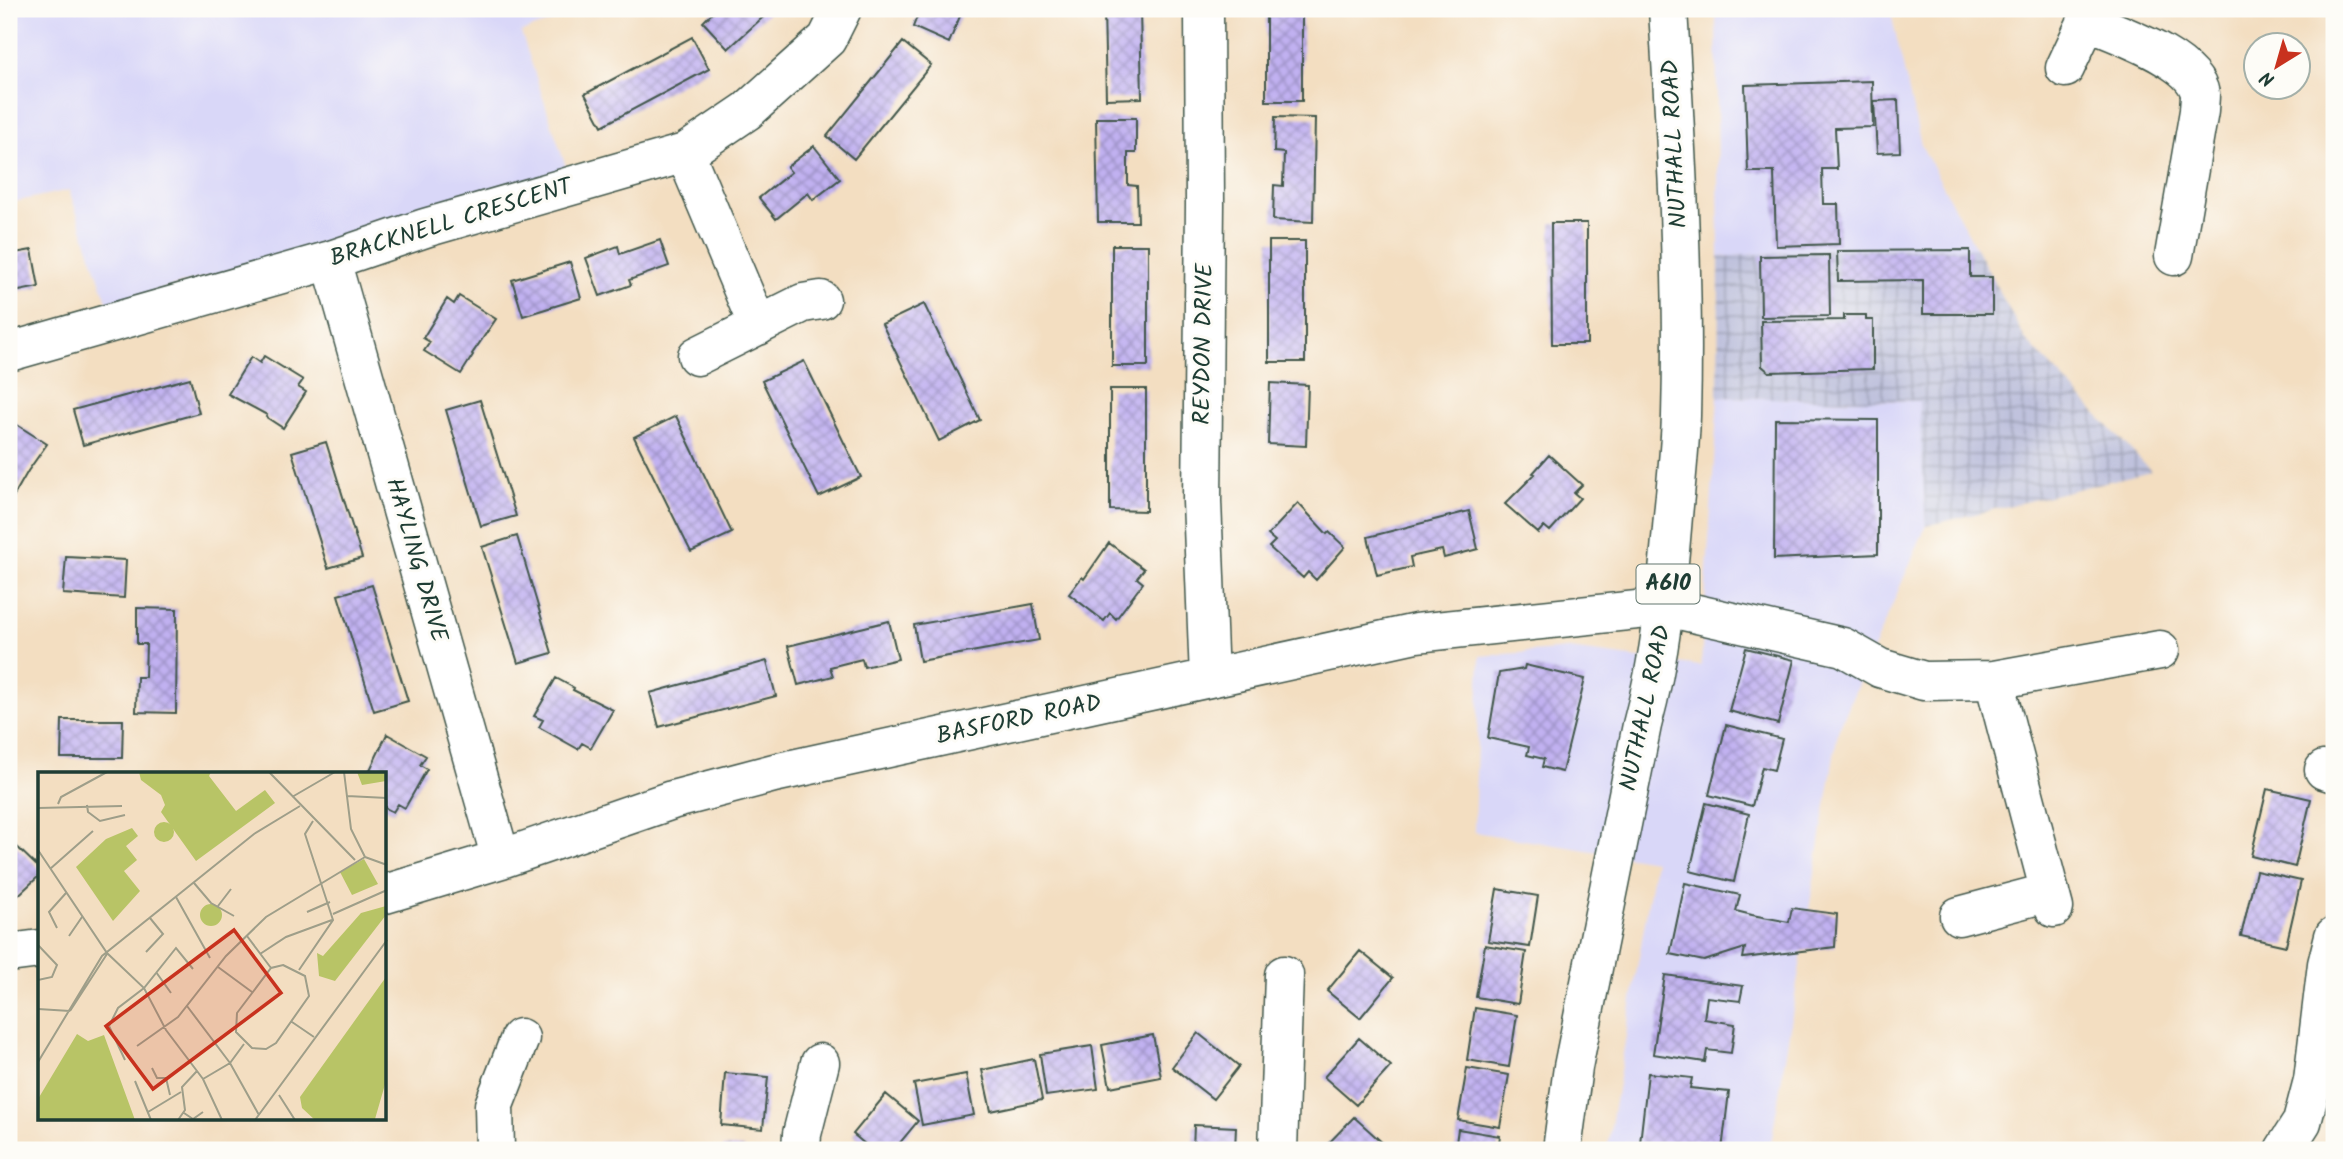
<svg xmlns="http://www.w3.org/2000/svg" width="2343" height="1159" font-family="Kalam,sans-serif">
  <style>
    .built { fill: #d9d7f8 }
    .industrial { fill: url(#industrial-grid) }
    .building { fill: url(#building-cross-hatch) }
    .lines { fill: none; stroke-linecap: round; stroke-linejoin: round }
    .minor-casing { stroke: #3f5549; stroke-width: 41 }
    .highway-casing { stroke: #3f5549; stroke-width: 41 }
    .minor { stroke: #fff; stroke-width: 38 }
    .highway { stroke: #fff; stroke-width: 38 }
    .labels { text-anchor: middle; dominant-baseline: central; stroke-width: 6; stroke-linejoin: round; paint-order: stroke }
    .shield { fill: #fdfcf7; stroke: #62766e; stroke-width: 2 }
    .shield-label { font-size: 23px; font-weight: bold; fill: #1f3d34 }
    .street-label { font-size: 24px; fill: #1f3d34; stroke: #fdfcf7 }
    .inset-road { fill: none; stroke: #9e9e89; stroke-width: 2 }
    .view { fill: #c8321e; fill-opacity: 0.15; stroke: #c8321e; stroke-width: 3.5 }
    .inset-edge { fill: none; stroke: #1f3d34; stroke-width: 3.5 }
  </style>
  <defs>
    <pattern id="industrial-grid" width="8" height="8" patternUnits="userSpaceOnUse" patternTransform="scale(1.75)"><rect width="8" height="8" fill="#c0c2dd"/><path d="M0 4h8M4 0v8" fill="none" stroke="#9b9fb4"/></pattern>
    <pattern id="building-cross-hatch" width="8" height="8" patternUnits="userSpaceOnUse" patternTransform="scale(1.75)"><rect width="8" height="8" fill="#c1b1f1"/><path d="M0 0l8 8M0 8l8-8" fill="none" stroke="#9c91c4"/></pattern>
  </defs>
  <rect width="100%" height="100%" fill="#fdfcf7"/>
  <filter id="ink" filterUnits="userSpaceOnUse"><feTurbulence type="fractalNoise" baseFrequency=".0143" numOctaves="2"/><feDisplacementMap in="SourceGraphic" scale="14" xChannelSelector="R" yChannelSelector="G"/><feConvolveMatrix kernelMatrix="1 2 1 2 8 2 1 2 1" color-interpolation-filters="sRGB"/></filter>
  <filter id="wash" filterUnits="userSpaceOnUse"><feTurbulence type="fractalNoise" baseFrequency=".00686" numOctaves="4" result="noise"/><feDisplacementMap in="SourceGraphic" scale="28" xChannelSelector="R" yChannelSelector="G"/><feGaussianBlur stdDeviation="1.57" result="paint"/><feColorMatrix in="noise" values="0 0 0 0 0 0 0 0 0 0 0 0 0 0 0 0 0 1.4 0 .05"/><feComposite in="paint" operator="in"/></filter>
  <g filter="url(#wash)">
    <rect width="100%" height="100%" fill="#f3dec1"/>
    <path class="built" d="M9,9H589L521,32L570,179L108,304L69,190L9,203Z
      M1716,9H1890L1921,145L1976,248L1830,249L1719,257Z
      M1718,397L1920,401L1926,526L1838,731L1770,1150H1607L1655,861L1474,832L1480,656L1569,649L1701,666Z"/>
    <path class="industrial" d="M1976,248L2025,339L2151,471L1926,526L1919,401L1718,397L1719,257L1830,249Z"/>
    <g id="blocks">
      <path class="building" d="M114,9H130L116,14Z
        M716,9H772L728,49L703,22Z
        M920,9H963L949,43L913,27Z
        M1104,9H1140L1142,98L1106,99Z
        M1266,9H1302V101H1266Z
        M692,37L709,69L602,126L585,94Z
        M903,42L931,65L854,159L827,136Z
        M1872,81L1873,127L1835,128L1837,169H1822L1823,204H1838L1839,244L1776,246L1774,172H1748L1745,85Z
        M1898,100L1900,152L1877,153L1874,101Z
        M1275,117L1315,118L1313,222L1273,220L1274,185L1283,186L1284,153L1274,152Z
        M1096,118H1136V153H1128V185L1137,186L1138,222H1098Z
        M814,146L840,179L813,200L808,193L776,219L759,198L791,172L787,167Z
        M1551,223H1587V344H1552Z
        M660,240L669,266L629,280L631,285L600,296L586,258L618,246L620,254Z
        M1269,241H1305V362H1269Z
        M1112,245H1148V366H1112Z
        M32,250L39,287L9,293V254Z
        M1970,250V277H1992V314H1923V280L1838,281L1837,251Z
        M1829,255L1830,316L1761,317L1760,256Z
        M570,262L581,298L523,316L512,280Z
        M459,296L496,319L472,354L473,355L461,374L424,351L430,342L423,338L447,299L454,304Z
        M924,304L980,420L939,441L882,324Z
        M1844,315H1866V320H1873V369L1769,372L1762,366L1761,321L1844,320Z
        M264,356L303,380L298,387L306,392L283,428L266,417L267,415L228,394L251,357L260,363Z
        M804,361L861,477L819,497L762,381Z
        M190,378L199,413L83,445L73,410Z
        M1270,383L1308,385L1306,446L1268,444Z
        M1110,389H1146V511L1110,510Z
        M480,400L516,516L481,526L446,410Z
        M676,416L732,533L691,552L634,437Z
        M1775,419L1878,420V554L1774,559Z
        M11,421L47,444L28,471L12,499L9,497V424Z
        M326,442L362,558L328,568L292,452Z
        M1549,455L1582,485L1574,493L1580,498L1550,531L1544,526L1538,533L1505,504L1535,474L1533,473Z
        M1298,503L1327,534L1329,532L1345,547L1316,580L1308,572L1303,578L1269,547L1275,541L1268,535Z
        M1469,511L1478,549L1444,558L1442,550L1410,557L1412,567L1377,575L1368,537Z
        M9,532H13L11,575H9Z
        M517,536L552,653L518,663L482,547Z
        M1109,543L1144,569L1137,578L1143,583L1116,619L1110,613L1104,621L1069,594L1082,577L1084,579Z
        M66,557L126,560L124,598L63,594Z
        M372,585L408,701L374,711L338,595Z
        M1033,604L1039,640L920,661L914,625Z
        M137,608L177,609L176,713L136,712L137,677H145L146,644H137Z
        M889,621L898,659L864,667L862,659L830,667L833,676L798,685L788,646Z
        M1746,648L1794,660L1778,724L1729,711Z
        M767,661L776,696L659,727L650,693Z
        M1525,665L1585,679L1562,772L1542,767L1544,759L1527,755L1529,747L1488,738L1499,673L1524,669Z
        M556,678L574,688L573,690L613,710L591,748L582,743L578,749L539,727L543,720L534,716Z
        M62,720H123L122,758H61Z
        M1726,725L1782,739L1774,770L1762,767L1752,806L1709,795Z
        M387,734L426,756L420,765L427,769L405,808L398,804L393,812L385,808V774H368Z
        M2267,789L2311,799L2295,867L2251,856Z
        M1706,803L1749,814L1734,882L1690,871Z
        M9,836L13,840L11,841L40,869V875L11,902L9,899Z
        M2256,871L2301,881L2286,946L2241,936Z
        M1685,883L1740,895L1736,911L1752,915L1789,922L1792,908L1837,914L1835,947L1743,958L1745,948L1704,961L1670,954Z
        M1497,889L1538,896L1530,947L1488,941Z
        M1485,945L1526,952L1518,1004L1476,997Z
        M1360,951L1393,978L1360,1018L1327,991Z
        M1665,975L1743,986L1740,1001L1707,997L1704,1019L1735,1024L1731,1053L1707,1050L1705,1062L1653,1054Z
        M1475,1008L1517,1015L1509,1067L1467,1060Z
        M1198,1033L1239,1066L1213,1099L1172,1067Z
        M1153,1035L1161,1077L1110,1087L1102,1045Z
        M1359,1038L1391,1066L1356,1105L1324,1077Z
        M1092,1046L1098,1089L1046,1096L1040,1054Z
        M1034,1059L1042,1100L991,1111L982,1070Z
        M1467,1068L1509,1075L1500,1127L1458,1120Z
        M725,1073L768,1077L763,1129L721,1125Z
        M1648,1073L1692,1078L1690,1088L1729,1092L1722,1150L1640,1143Z
        M966,1074L974,1115L922,1125L914,1084Z
        M886,1094L918,1121L894,1150H872L853,1134Z
        M1354,1117L1385,1145L1380,1150H1322Z
        M1194,1125L1236,1127L1235,1150H1193Z
        M1458,1129L1500,1136L1498,1150H1455Z
        M723,1147L744,1148V1150H723Z"/>
    </g>
  </g>
  <g filter="url(#ink)">
    <use href="#blocks" fill-opacity="0" stroke="#3f5549" stroke-width="2"/>
    <g class="lines">
      <g class="minor-casing">
        <path id="minor" d="M1204,9L1205,204L1202,501L1209,678
          M2092,9L2087,21C2117,34 2194,59 2200,94C2200,100 2199,106 2199,111L2174,256
          M2065,68L2087,21
          M685,153L758,326
          M331,260L501,859
          M9,352L331,260L425,228L685,153L747,111L827,39L842,9
          M697,356L803,303L821,300
          M1994,680L2054,908
          M2324,770L2334,773
          M385,894L501,859L672,800L774,773L1416,633L1666,607L1843,647L1880,668L1924,681L1994,680L2160,650
          M1959,916L2050,892
          M9,953L40,949
          M495,1150L494,1105L520,1038
          M801,1150L802,1134L820,1063
          M1278,1150L1284,975
          M2284,1150L2302,1122L2313,1080L2327,964L2334,936"/>
      </g>
      <g class="highway-casing">
        <path id="highway" d="M1562,1150L1573,1067L1642,725C1661,655 1667,589 1673,516C1676,483 1680,449 1681,416C1685,280 1676,144 1668,9"/>
      </g>
      <use href="#minor" class="minor"/>
      <use href="#highway" class="highway"/>
    </g>
  </g>
  <g class="labels">
    <rect class="shield" x="1636.5" y="564.5" width="63" height="39" rx="5"/>
    <g class="shield-label">
      <text x="1668" y="584">A610</text>
    </g>
    <g class="street-label">
      <text transform="translate(1675 144) rotate(-93)">NUTHALL ROAD</text>
      <text transform="translate(451 223) rotate(-17)">BRACKNELL CRESCENT</text>
      <text transform="translate(1204 344) rotate(-89)">REYDON DRIVE</text>
      <text transform="translate(416 560) rotate(74)">HAYLING DRIVE</text>
      <text transform="translate(1646 708) rotate(-78)">NUTHALL ROAD</text>
      <text transform="translate(1019 720) rotate(-12)">BASFORD ROAD</text>
    </g>
  </g>
  <g transform="translate(38 772)">
    <rect width="348" height="348" fill="#f3dec1"/>
    <path d="M319,0H348V9L324,13ZM116 60a10 10 0 1 1 20 0a10 10 0 1 1-20 0ZM94,56L100,64L88,74L99,88L86,99L102,119L75,149L38,95L68,67ZM162 143a11 11 0 1 1 22 0a11 11 0 1 1-22 0ZM348,134V143L297,209L281,204L279,181L285,184L323,141ZM39,262L50,269L66,263L97,348H0V327Z" fill="#b8c466"/>
    <path d="M326,87L340,112L314,123L302,100Z" fill="#b8c466"/>
    <path d="M101,0H173L171,4L198,39L227,18L237,31L158,89L123,40L127,33L123,23L103,8ZM348,205V309L337,347L277,348L264,336L262,325Z" fill="#b8c466"/>
    <path class="inset-road" d="M231,0L317,88M306,0L313,57L327,85M309,24L349,26M254,25L297,0M20,32L23,25L69,0M49,33L50,40L62,49L87,43M0,36L84,34M0,78L69,181L106,216L128,258L165,307L184,348M327,85L349,93M12,97L55,59M156,111L173,131L196,144M138,125L172,186M180,134L193,117M269,140L292,130M295,142L349,118M19,156L11,140L28,121M31,164L44,145M209,164L233,196M0,173L19,193L14,205L0,208M108,180L125,162L112,146M222,182L248,165L294,148M245,193L267,204L271,224L238,271L228,277L214,276L198,260L199,241L233,196ZM180,195L214,220M261,198L295,148L267,62L275,49M118,200L133,221M149,234L192,291L221,343M0,237L32,239M32,239L69,182M254,250L276,265M99,274L140,245L188,184L228,145L327,85M87,288L71,254L80,236L106,216L138,176L155,197M0,290L64,184L216,62L262,34M114,296L119,306H128L132,323M165,307L192,291L206,272M97,309L113,348M241,323L257,348M110,340L143,320M146,341L155,347L165,340M140,348L147,338L144,315L159,299M217,348L349,168"/>
    <path class="view" d="M196,158L243,221L115,317L68,254Z"/>
    <rect width="348" height="348" class="inset-edge"/>
  </g>
  <rect width="2343" height="1159" fill="none" stroke="#fdfcf7" stroke-width="35"/>
  <g transform="translate(2277 66) rotate(217)"><circle r="33" fill="#fdfcf7" stroke="#a4b0a9" stroke-width="2"/>
  <path d="M0-5L12 26L0 18L-12 26Z" fill="#c8321e"/>
  <text y="-10" font-size="19" font-weight="bold" text-anchor="middle" fill="#1f3d34">N</text>
  </g>
</svg>
